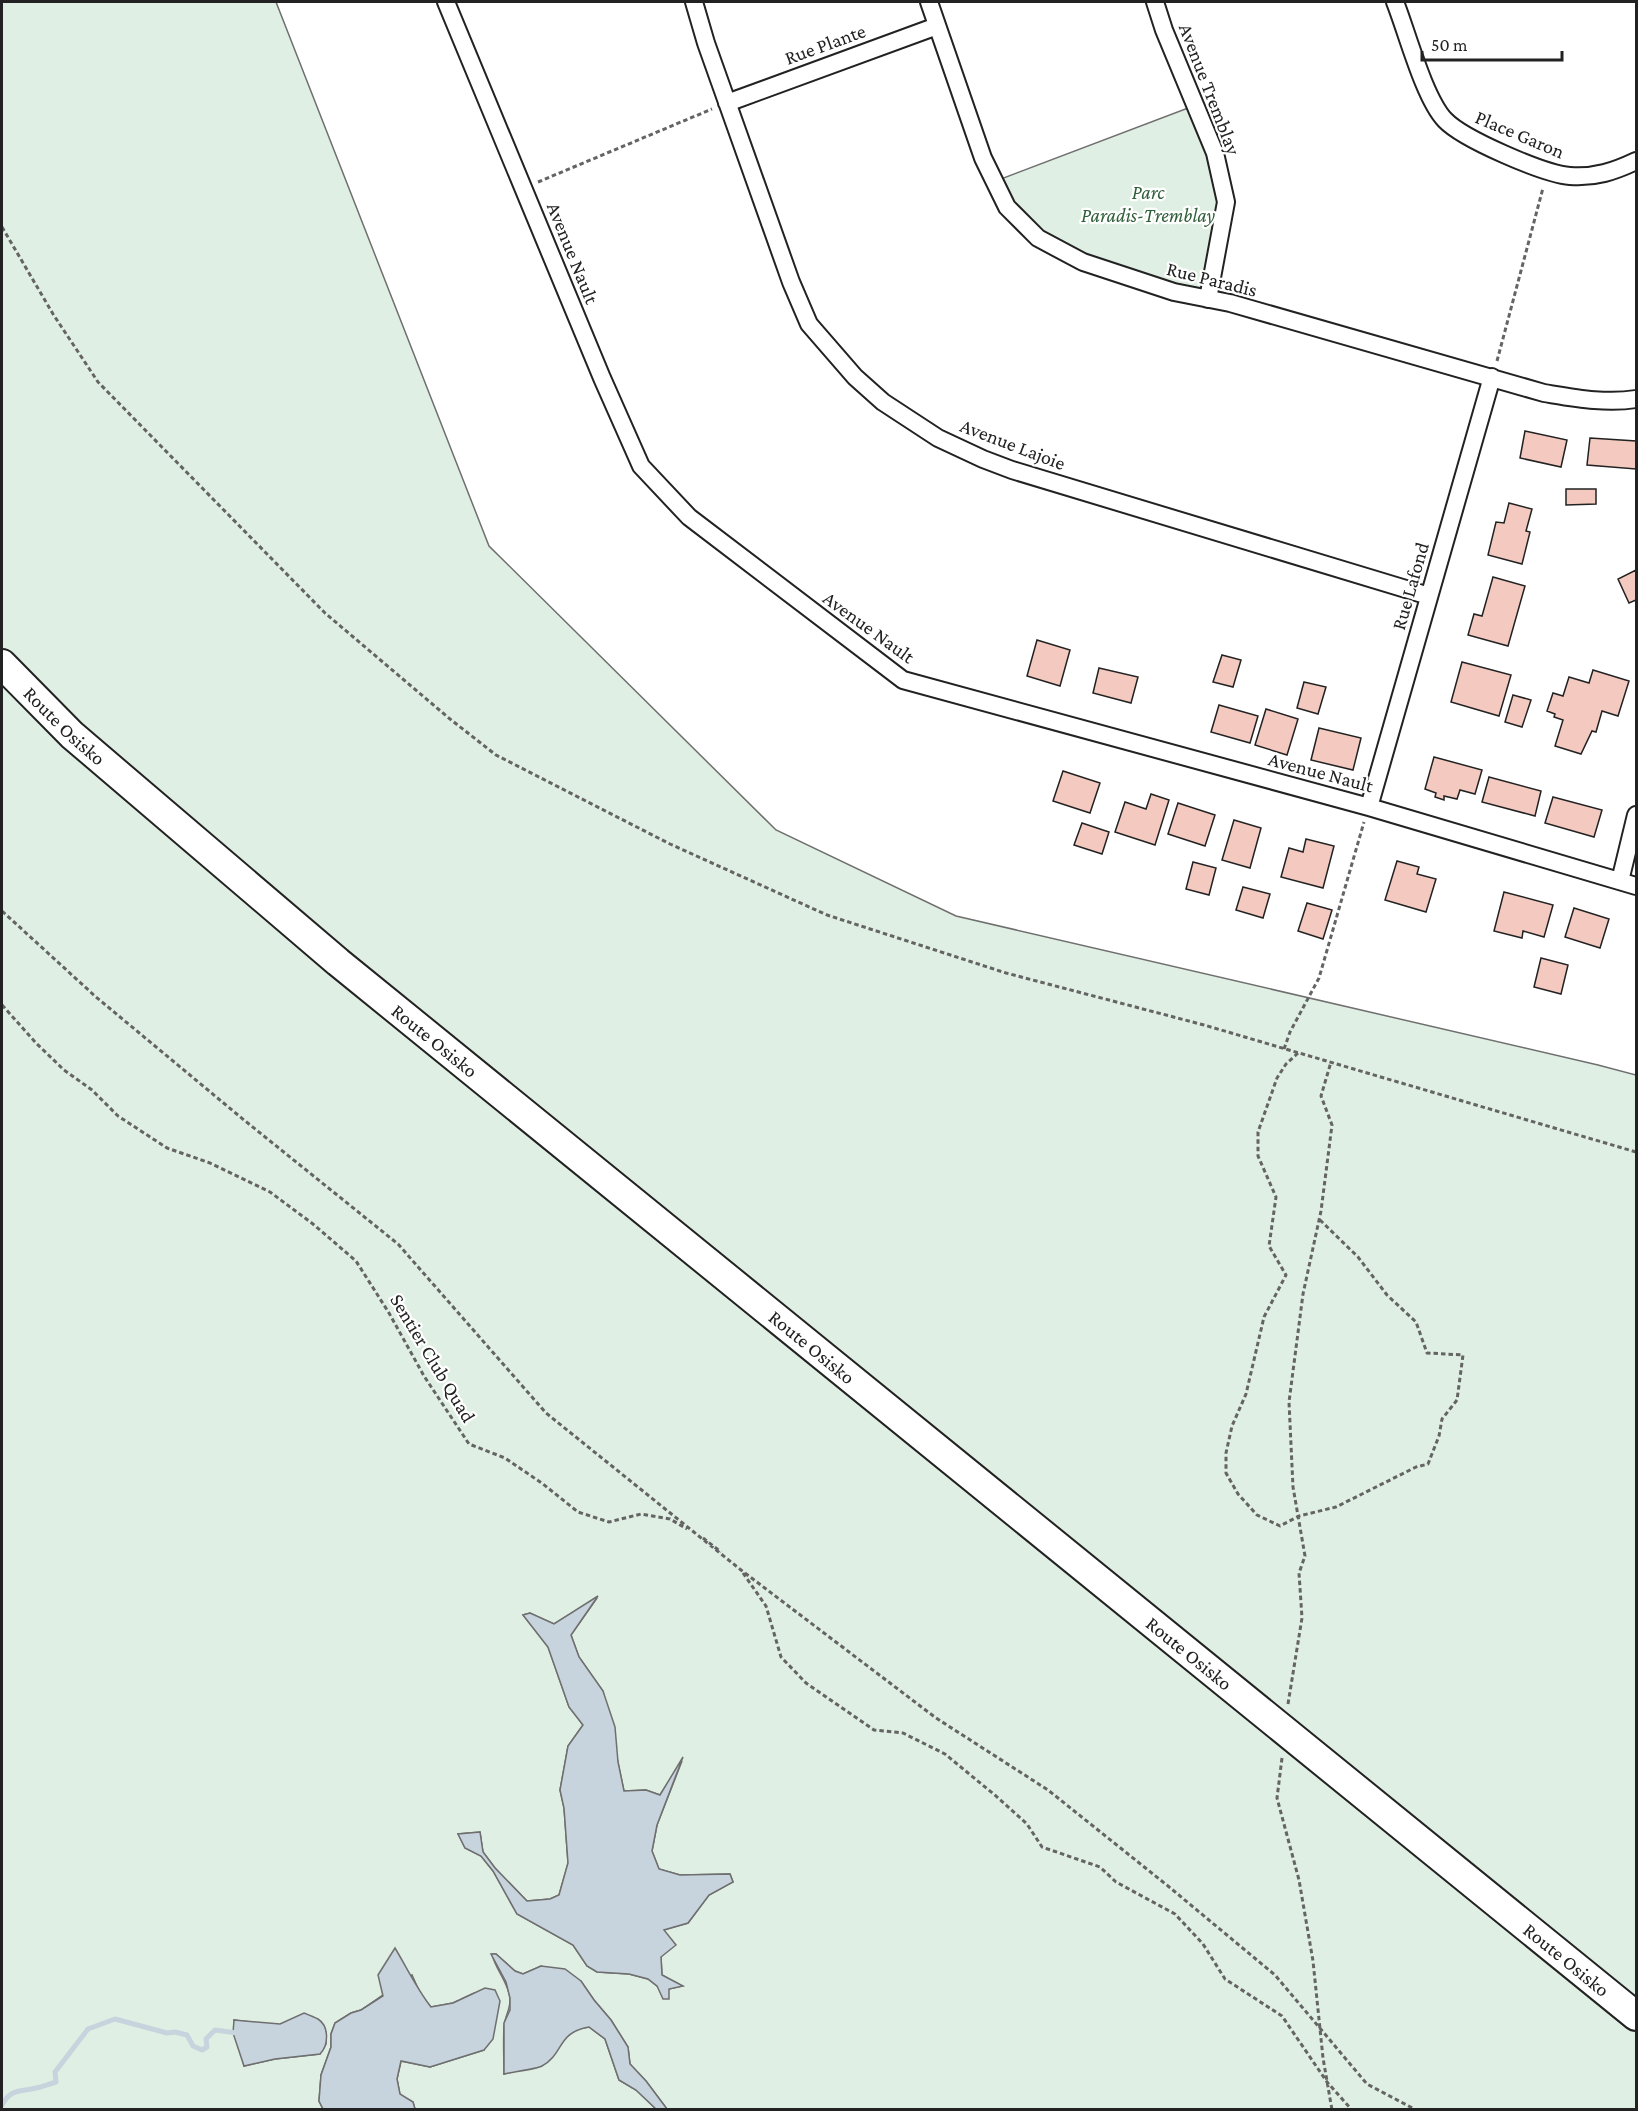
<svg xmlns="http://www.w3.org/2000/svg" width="1638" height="2111" font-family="'Crimson Pro',serif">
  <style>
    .green { fill: #e0efe3; stroke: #6f6f6f; stroke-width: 1.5; fill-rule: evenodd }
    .water { fill: #c7d3dd; stroke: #6f6f6f; stroke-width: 1.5 }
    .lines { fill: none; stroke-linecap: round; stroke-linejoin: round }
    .stream { stroke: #c7d3dd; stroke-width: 5 }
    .building { fill: #f3c9c0; stroke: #222; stroke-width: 1.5 }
    .minor-casing { stroke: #222; stroke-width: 20 }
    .trunk-casing { stroke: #222; stroke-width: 32 }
    .path { stroke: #646464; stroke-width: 3; stroke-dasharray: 4.5 3; stroke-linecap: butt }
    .minor { stroke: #fff; stroke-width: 16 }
    .trunk { stroke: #fff; stroke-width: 28 }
    .labels { text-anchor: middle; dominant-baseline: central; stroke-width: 4.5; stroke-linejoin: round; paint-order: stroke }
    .street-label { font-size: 20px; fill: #222; stroke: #fff }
    .park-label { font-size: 20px; font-style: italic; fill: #2f5e38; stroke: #fff }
  </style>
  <rect width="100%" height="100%" fill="#fff"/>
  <path class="green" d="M2,2H276L489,546L776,830L956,916L1598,1065L1636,1075V2109H667L646,2081L630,2064L628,2047L611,2020L594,2000L581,1981L541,1966L523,1974L515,1971L496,1954H492C495,1969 508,1981 510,1998C511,2008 505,2016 504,2026C503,2042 504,2058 504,2074L524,2069L555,2053L563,2039L578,2029L589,2027L605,2039L619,2080L636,2090L656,2109H415L413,2102L400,2095L397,2079L401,2061L430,2067L484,2050L474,1993L453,2003L431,2007L421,1995L412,1975L361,2010L351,2013L335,2023L331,2034V2047L321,2075L319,2101L323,2109L2,2110ZM597,1598L571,1635L579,1657L603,1691L624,1791L646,1790L660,1795L682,1761L657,1825L652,1851L659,1869L680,1875L730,1874L733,1882L709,1895L688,1923L663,1930L661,1957L662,1975L682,1986L669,1989L657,1986L648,1979L629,1974L597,1972L587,1966L573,1945L517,1914L493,1871L481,1856L465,1848L458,1834L480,1832L483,1852L495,1868L527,1901L550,1899L559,1895L568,1863L564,1808L560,1790L568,1746L583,1725L569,1707L548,1647L523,1615L530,1613L554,1624ZM234,2020L326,2032V2044L320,2054L275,2059L244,2066Z
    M1196,105L1226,202L1208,299L1038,238L993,182Z"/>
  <path class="water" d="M598,1596L571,1635L579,1657L603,1691L615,1727L618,1762L624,1791L646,1790L660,1795L683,1757L657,1825L652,1851L659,1869L680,1875L730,1874L733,1882L709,1895L688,1923L664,1930L676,1945L661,1957L662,1975L683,1986L669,1989V1999H663L657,1986L648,1979L629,1974L597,1972L587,1966L573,1945L517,1914L493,1871L481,1856L465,1848L458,1834L480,1832L483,1852L495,1868L527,1901L550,1899L559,1895L568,1863L564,1808L560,1790L568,1746L583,1725L569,1707L548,1647L523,1615L530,1613L554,1624Z
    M395,1948C407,1968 417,1989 431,2007L453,2003L485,1988L495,1990L500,2001L493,2039L484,2050L430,2067L401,2061L397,2079L400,2094L413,2102L415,2109H323L319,2101L321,2075L331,2047V2034L335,2023L351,2013L361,2010L383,1996L378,1975Z
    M491,1954H496L515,1971L523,1974L541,1966L565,1969L581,1981L594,2000L611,2020L628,2047L630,2064L646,2081L667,2109H656L636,2090L619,2080L605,2039L589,2027C557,2032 564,2054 542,2066C537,2069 512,2072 504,2074V2023L510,2010V1998L506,1982Z
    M304,2013C309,2015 314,2017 318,2019C329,2026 329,2045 320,2054L275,2059L244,2066L233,2033L234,2020L280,2024Z"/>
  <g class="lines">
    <path class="stream" d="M2,2105C11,2088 20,2092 36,2088C43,2087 49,2084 56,2082L55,2072L88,2029L115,2019L167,2033L175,2032L187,2035L193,2046L202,2050L207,2047L206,2039L215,2030L237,2033"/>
  </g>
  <path class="building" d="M1525,431L1567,440L1561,467L1520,458Z
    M1590,438L1636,441V469L1587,465Z
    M1566,489H1596V504L1566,505Z
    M1509,503L1532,509L1526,531L1530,532L1522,564L1488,555L1496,522L1504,523Z
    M1636,570V600L1629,603L1618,579Z
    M1493,577L1525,586L1508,646L1468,635L1474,614L1482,616Z
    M1037,640L1070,650L1060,686L1027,676Z
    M1222,655L1241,660L1233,687L1213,682Z
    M1462,662L1511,675L1499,716L1451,702Z
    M1099,668L1138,677L1131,703L1093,693Z
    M1593,670L1629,681L1618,716L1602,711L1596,732L1592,731L1581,754L1555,746L1563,720L1554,717L1555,714L1547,711L1553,693L1563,696L1569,677L1589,683Z
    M1304,682L1326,687L1318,714L1297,708Z
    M1513,695L1531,700L1522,727L1505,722Z
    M1219,705L1258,716L1250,743L1211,732Z
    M1266,709L1298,719L1287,755L1255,745Z
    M1319,728L1361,738L1353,770L1311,760Z
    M1434,757L1482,770L1475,794L1460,790L1457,799L1444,796V800L1435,797L1436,793L1425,789Z
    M1063,771L1100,783L1090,813L1053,801Z
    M1489,777L1541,791L1535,816L1482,802Z
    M1151,794L1169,800L1155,845L1115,832L1125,802L1146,809Z
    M1553,797L1602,810L1594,837L1545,823Z
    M1178,803L1215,815L1205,846L1168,834Z
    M1234,820L1261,828L1250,868L1222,860Z
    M1082,823L1109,832L1102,854L1074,845Z
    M1306,839L1334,846L1323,888L1281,877L1289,848L1303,852Z
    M1397,861L1419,867L1417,874L1436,879L1426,912L1385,900Z
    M1193,862L1216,868L1209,895L1186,889Z
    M1243,887L1270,894L1263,918L1236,910Z
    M1504,892L1553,905L1544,937L1523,931L1522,938L1494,931Z
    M1307,903L1332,910L1323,939L1298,931Z
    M1574,908L1609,919L1600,948L1565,937Z
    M1541,958L1568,965L1561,994L1534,987Z"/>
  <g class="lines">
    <g class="minor-casing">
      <path id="minor" d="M446,2L602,378L641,466L689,517L903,680L1369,807L1636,886
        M694,2L706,43L791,282L809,324L855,377L883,402L938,438L983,459L1012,470L1429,596
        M929,2L983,158L1007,207L1038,238L1083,262L1174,292L1230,303L1544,393C1575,398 1606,404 1636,399
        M1155,2L1164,30L1215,153L1226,202L1208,299
        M1395,2C1407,32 1424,98 1445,120C1463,139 1544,174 1570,176C1595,178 1615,171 1636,161
        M727,103L937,26
        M1369,807L1492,377
        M1620,881L1636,815"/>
    </g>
    <g class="trunk-casing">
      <g id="trunk">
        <path id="s1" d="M2,664L72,735L338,962L1636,2016"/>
      </g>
    </g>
    <path class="path" d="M538,182L712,109
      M2,227L53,314L98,382L325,613L450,719L496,755L670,844L827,915L1006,973L1204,1025L1636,1152
      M1497,361L1543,188
      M2,911L96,997L244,1120L398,1244L546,1413L741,1570L936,1718L1048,1790L1168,1886L1275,1975L1367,2084L1416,2110
      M2,1005L36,1043L64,1070L92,1090L118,1116L167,1148L210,1163L270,1192L313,1224L356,1261L389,1313L424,1376L469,1444L505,1458L543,1484L578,1512L609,1522L641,1514L670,1519L687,1529
      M1284,1049L1290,1032L1319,978L1364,822
      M1298,1053L1286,1064L1277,1078L1258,1132V1156L1276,1197L1269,1246L1286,1275L1264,1317L1246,1394L1232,1426L1226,1453V1473L1238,1494L1257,1515L1280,1526L1299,1516L1336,1507L1416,1467L1428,1464L1439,1436L1442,1419L1457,1400L1463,1355L1427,1353L1416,1322L1387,1295L1358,1257L1320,1220
      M703,1538L721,1552
      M743,1573L766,1606L781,1657L806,1683L874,1730L903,1733L945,1754L996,1796L1027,1824L1042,1847L1100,1867L1116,1882L1175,1914L1203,1944L1225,1979L1282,2016L1327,2082L1352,2110
      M1288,1704L1302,1618L1299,1573L1305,1556L1293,1487L1289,1402L1303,1294L1321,1211L1332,1125L1321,1096L1331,1062
      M1282,1758L1277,1798L1299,1880L1313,1961L1323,2058L1332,2110"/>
    <use href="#minor" class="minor"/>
    <use href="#trunk" class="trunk"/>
  </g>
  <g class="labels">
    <g class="street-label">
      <text transform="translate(825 44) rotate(-20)">Rue Plante</text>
      <text transform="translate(1210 89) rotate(69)">Avenue Tremblay</text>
      <text transform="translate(1520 134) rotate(23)">Place Garon</text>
      <text transform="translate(573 253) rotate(68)">Avenue Nault</text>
      <text transform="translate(1212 279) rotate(14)">Rue Paradis</text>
      <text transform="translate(1013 444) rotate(21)">Avenue Lajoie</text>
      <text transform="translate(1410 586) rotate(-74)">Rue Lafond</text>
      <text transform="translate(869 627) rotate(36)">Avenue Nault</text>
      <text stroke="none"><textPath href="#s1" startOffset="88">Route Osisko</textPath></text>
      <text transform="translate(1321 772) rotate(15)">Avenue Nault</text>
      <text stroke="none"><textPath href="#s1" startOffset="574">Route Osisko</textPath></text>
      <text stroke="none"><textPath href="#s1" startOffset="1060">Route Osisko</textPath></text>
      <text transform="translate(433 1358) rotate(59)">Sentier Club Quad</text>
      <text stroke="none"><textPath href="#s1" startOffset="1546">Route Osisko</textPath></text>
      <text stroke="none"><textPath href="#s1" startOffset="2032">Route Osisko</textPath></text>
    </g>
    <g class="park-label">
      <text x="1148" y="192">Parc<tspan x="1148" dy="23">Paradis-Tremblay</tspan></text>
    </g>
  </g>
  <rect width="1638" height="2111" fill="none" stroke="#222222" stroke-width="6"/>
  <path d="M1422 51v9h140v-9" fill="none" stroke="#222222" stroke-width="3"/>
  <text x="1431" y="51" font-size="18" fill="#222222" stroke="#ffffff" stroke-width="4.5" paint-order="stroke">50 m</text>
</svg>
